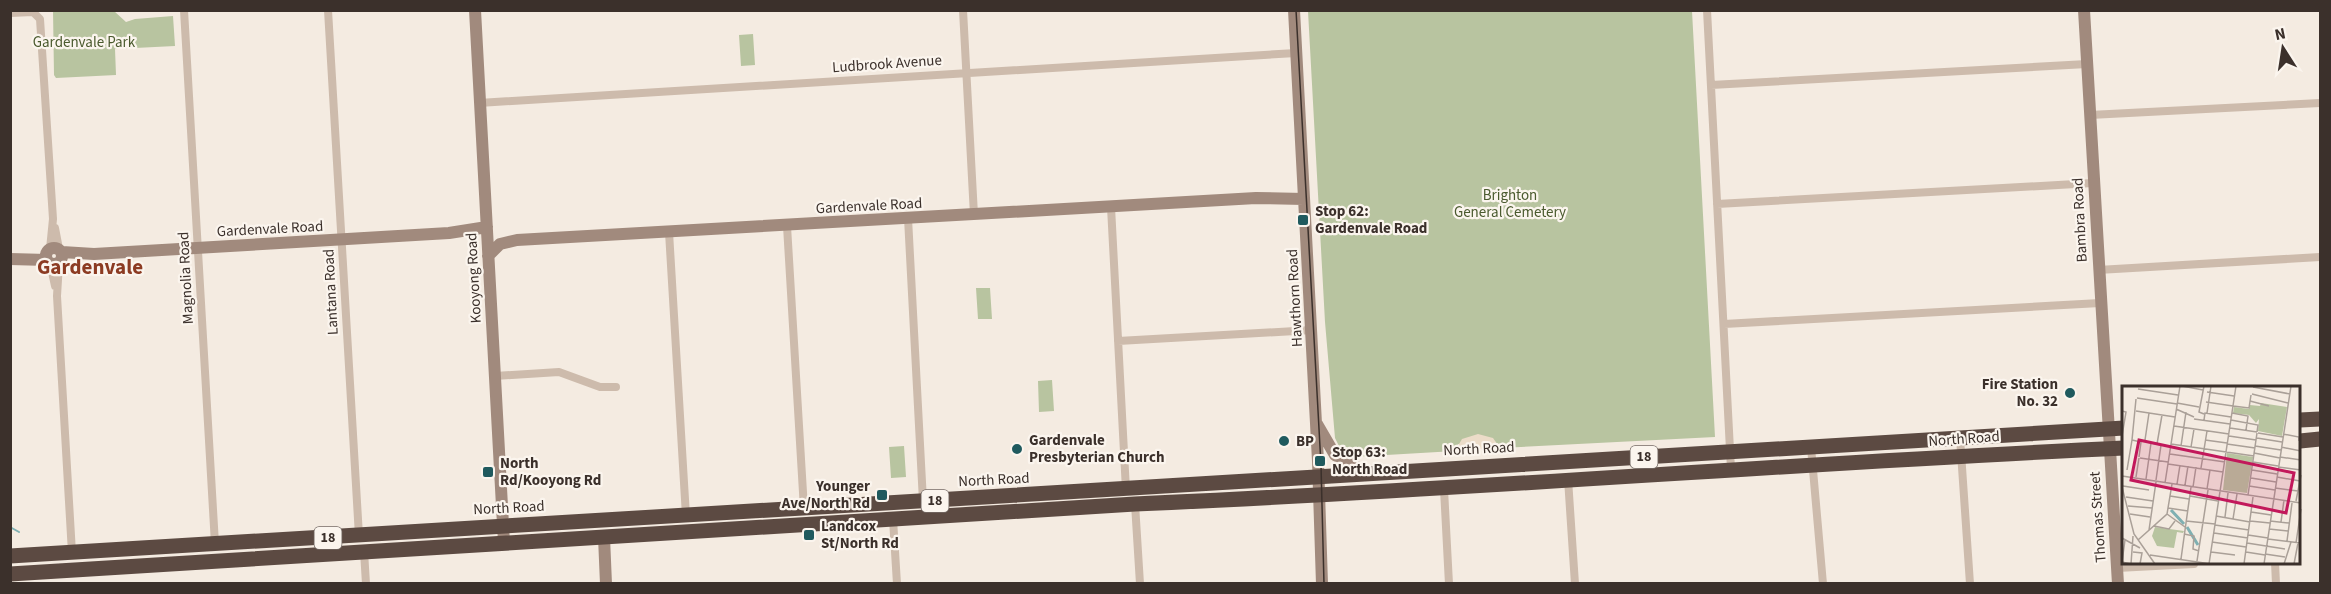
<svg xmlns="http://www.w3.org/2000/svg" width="2331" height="594" font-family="'Source Sans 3',sans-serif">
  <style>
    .green { fill: #b8c4a0 }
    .plaza { fill: #ecdcc8 }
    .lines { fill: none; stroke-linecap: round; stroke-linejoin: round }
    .stream { stroke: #7fb0b2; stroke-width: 2 }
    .street { stroke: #cdbbac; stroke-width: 8 }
    .secondary { stroke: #a18a7d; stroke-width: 12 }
    .highway { stroke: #5c4a42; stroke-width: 15 }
    .tram { stroke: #3b302b; stroke-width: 1.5 }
    .poi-dot { fill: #1f5a5e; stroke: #fbf5ee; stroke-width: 2 }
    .labels { text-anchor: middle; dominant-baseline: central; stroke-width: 4.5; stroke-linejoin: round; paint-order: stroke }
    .shield { fill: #fbf5ee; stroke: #756b66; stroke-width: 1.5 }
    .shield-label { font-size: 14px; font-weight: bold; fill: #3b302b }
    .park-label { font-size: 15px; fill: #4a5a2e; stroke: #fbf5ee }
    .street-label { font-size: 15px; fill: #3b302b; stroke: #fbf5ee }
    .poi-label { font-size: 15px; font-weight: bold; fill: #3b302b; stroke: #fbf5ee; text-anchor: start }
    .district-label { font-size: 21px; font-weight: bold; fill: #8c3b22; stroke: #fbf5ee }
    .inset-river { fill: none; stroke: #7fb0b2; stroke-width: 3 }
    .inset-road { fill: none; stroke: #aaa098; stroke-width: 1.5 }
    .view { fill: #c2185b; fill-opacity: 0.15; stroke: #c2185b; stroke-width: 3 }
    .inset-edge { fill: none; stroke: #3b302b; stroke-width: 3 }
  </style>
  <rect width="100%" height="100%" fill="#f4ebe1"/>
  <path class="green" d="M53,10L114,11L126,22L135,19L173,16L175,46L115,49L116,75L56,78L54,75Z
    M1308,11H1692L1715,437L1500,448L1498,443L1458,444L1455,451L1352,457L1341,450L1335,438L1325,322Z
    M753,34L755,65L741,66L739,35Z
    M976,288H990L992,319H978Z
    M1052,380L1054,411L1039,412L1038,381Z
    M904,446L906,477L891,478L889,447Z"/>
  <path class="plaza" d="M1478,434L1493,438L1500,448L1455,451L1462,439Z"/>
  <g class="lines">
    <path class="stream" d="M10,527L19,532"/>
    <path class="street" d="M184,10L215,544
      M328,10L359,536
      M963,10L974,215
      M1707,10L1731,469
      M10,13L33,12L40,19L53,219L50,249
      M1711,85L2087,64
      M479,103L1296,53
      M2090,115L2320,103
      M1717,204L2093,183
      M1111,207L1126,490
      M908,218L923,501
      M787,226L804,509
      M55,228L59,249
      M669,232L686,516
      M50,263L55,286
      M59,263L57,296L72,553
      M2098,270L2320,257
      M1724,324L2100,303
      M1118,341L1312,330
      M495,376L559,372L600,387H616
      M1960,438L1970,584
      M1811,447L1823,584
      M1568,479L1575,584
      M1444,489L1449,584
      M1135,504L1140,584
      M893,519L897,584
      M364,551L366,584
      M2275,562L2276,584
      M2117,568L2194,564"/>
    <path class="secondary" d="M475,10L504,543
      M1294,10L1318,461L1322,584
      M2084,10L2118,584
      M46 256a8 8 0 1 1 16 0a8 8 0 1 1-16 0Z
      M62,252L94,254L449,233L487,227
      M488,256L500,244L517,240L1256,198L1304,199
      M10,259L47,260
      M1317,424L1335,455L1367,473
      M604,537L606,584"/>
    <path class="highway" d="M2300,420L2320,419
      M2300,441L2320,439
      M10,556L2124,428
      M10,574L1135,504C1465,490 1794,463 2124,448"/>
    <path class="tram" d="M1296,10L1321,465L1324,584"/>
  </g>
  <g class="poi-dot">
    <rect x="1297" y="214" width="12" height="12" rx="3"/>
    <circle cx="2070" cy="393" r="6"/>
    <circle cx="1284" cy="441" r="6"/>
    <circle cx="1017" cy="449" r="6"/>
    <rect x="1314" y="455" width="12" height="12" rx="3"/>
    <rect x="482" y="466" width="12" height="12" rx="3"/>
    <rect x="876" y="489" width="12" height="12" rx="3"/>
    <rect x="803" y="529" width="12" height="12" rx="3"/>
  </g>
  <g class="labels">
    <g class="shield">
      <rect x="1630.5" y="446" width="27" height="22" rx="4.5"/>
      <rect x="921.5" y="490" width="27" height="22" rx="4.5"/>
      <rect x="314.5" y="527" width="27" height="22" rx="4.5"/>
    </g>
    <g class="shield-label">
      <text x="1644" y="457">18</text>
      <text x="935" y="501">18</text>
      <text x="328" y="538">18</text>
    </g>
    <g class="park-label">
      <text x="84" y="42">Gardenvale Park</text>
      <text x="1510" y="195">Brighton<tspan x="1510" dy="17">General Cemetery</tspan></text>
    </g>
    <g class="street-label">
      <text transform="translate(887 64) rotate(-4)">Ludbrook Avenue</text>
      <text transform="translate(869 206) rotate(-3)">Gardenvale Road</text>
      <text transform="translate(2080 220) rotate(-93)">Bambra Road</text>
      <text transform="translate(270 229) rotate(-3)">Gardenvale Road</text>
      <text transform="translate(186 278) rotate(-93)">Magnolia Road</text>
      <text transform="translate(474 278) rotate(-93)">Kooyong Road</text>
      <text transform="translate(331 292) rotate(-93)">Lantana Road</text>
      <text transform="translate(1295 298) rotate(-93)">Hawthorn Road</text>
      <text transform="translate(1964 439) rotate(-4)">North Road</text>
      <text transform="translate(1479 449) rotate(-3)">North Road</text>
      <text transform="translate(994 480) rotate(-3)">North Road</text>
      <text transform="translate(509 508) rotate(-3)">North Road</text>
      <text transform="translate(2098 517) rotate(-94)">Thomas Street</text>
    </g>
    <g class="poi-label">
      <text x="1315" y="211">Stop 62:<tspan x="1315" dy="17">Gardenvale Road</tspan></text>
      <text x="2058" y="384" text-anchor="end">Fire Station<tspan x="2058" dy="17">No. 32</tspan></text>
      <text x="1029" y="440">Gardenvale<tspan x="1029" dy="17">Presbyterian Church</tspan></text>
      <text x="1296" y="441">BP</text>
      <text x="1332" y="452">Stop 63:<tspan x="1332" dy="17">North Road</tspan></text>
      <text x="500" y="463">North<tspan x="500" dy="17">Rd/Kooyong Rd</tspan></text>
      <text x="870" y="486" text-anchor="end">Younger<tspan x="870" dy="17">Ave/North Rd</tspan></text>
      <text x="821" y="526">Landcox<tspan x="821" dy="17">St/North Rd</tspan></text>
    </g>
    <g class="district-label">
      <text x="90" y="267">Gardenvale</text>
    </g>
  </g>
  <g transform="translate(2122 386)">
    <rect width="178" height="178" fill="#f4ebe1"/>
    <path d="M139,17L165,21L160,50L136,45L137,33L134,37L127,29L111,27L112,21L127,23L128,19L138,20ZM105,67L131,71L125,107L101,104ZM33,141L62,145L61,147L55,146L52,162L35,160L30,150Z" fill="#b8c4a0"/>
    <path class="inset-river" d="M49,124L62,138M65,141L76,159"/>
    <path class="inset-road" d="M60,0L81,4M82,0L77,26L82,28M131,1L168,8M16,3L56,9M85,6L112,10M130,8L166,17M15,12L55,18M128,15L147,20M84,16L111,20M55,17L77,21M111,20L127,22L129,9M54,23L72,31M0,25L4,26L0,50M14,25L53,31M85,27L89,0M110,27L126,30L124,44M72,33L108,38M82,34L83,27L109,31M109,34L136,39L135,46M52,40L107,48M108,42L135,46M136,47L161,51M161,48L177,51V55M107,50L134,54M135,52L160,56M10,54L14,13M10,54L19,56L17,71M23,54L27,27M83,54L105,57M25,56L39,59L34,94M35,58L40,29M49,58L132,70M105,58L133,62M59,60L64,26M133,60L159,64M69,61L72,43M159,61L179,65M132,67L158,72M48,68L103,76M158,71L179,74M18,72L46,76M131,76L156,80M46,78L101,86M156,81L179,84M79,82L85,45M5,84L10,54M130,84L155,88M0,90L179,117M14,91L17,72M155,91L178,95M129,92L154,96M24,93L29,57M43,97L58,0M55,98L58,79M63,99L66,80M1,100L27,104M127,100L153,104M0,101L12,148L33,178M71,101L74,81M153,102L176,105M85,103L88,84M126,109L135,47M48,110L67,113M68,110L96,115M4,111L31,115M174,115L179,89M6,120L30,122M46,122L66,125M129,126L149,129M8,128L28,131M45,128L63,141M94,130L128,136M103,131L106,107M111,133L115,108M64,135L93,138M128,135L148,137M148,135L167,137M159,136L162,114M93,139L127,144M32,140L47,143L53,135M147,143L166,145M27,144L34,96M92,147L126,152M62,148L72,150L71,163L77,165M126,149L146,152M0,152L18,162M146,153L179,157M3,154L0,176L9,178M16,154L45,128L50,98M165,155L170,117M90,156L124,161M125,157L163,163M174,157L179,123M11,166L20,167L18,178M89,166L113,169M124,166L143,169M143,168L163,171M28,169L89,178M59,173L69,101M75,175L86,104M9,178L11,150M87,178L114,0M87,178L114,0M122,178L131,111M142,178L169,0M162,178L169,156M172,178L176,157"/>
    <path class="view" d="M17,54L172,87L164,127L9,94Z"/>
    <rect width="178" height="178" class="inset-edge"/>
  </g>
  <rect width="2331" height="594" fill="none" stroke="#3b302b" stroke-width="24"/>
  <g transform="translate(2283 48) rotate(348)" stroke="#fbf5ee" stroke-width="4.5" paint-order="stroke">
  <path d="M0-4.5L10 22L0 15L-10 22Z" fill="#3b302b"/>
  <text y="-9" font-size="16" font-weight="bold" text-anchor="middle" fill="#3b302b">N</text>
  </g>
</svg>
